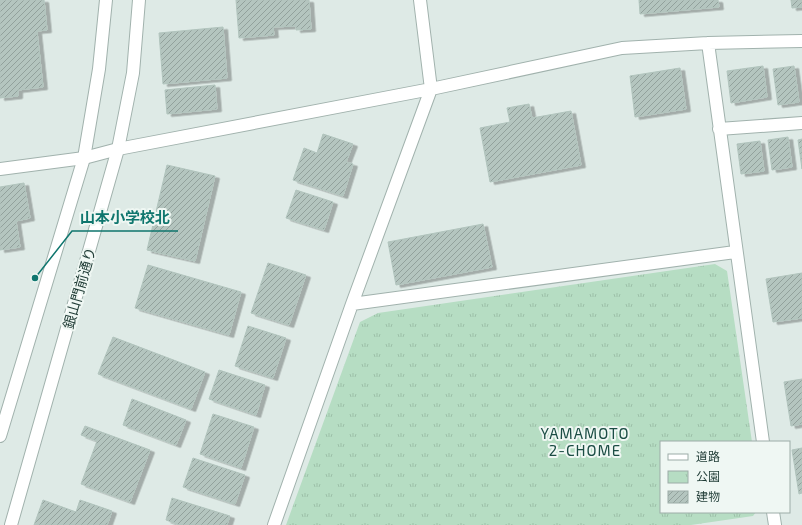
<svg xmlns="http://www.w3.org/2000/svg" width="802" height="525" font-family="'Exo 2','Noto Sans JP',sans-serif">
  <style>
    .park { fill: url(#park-tufts) }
    .building { fill: url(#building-hatch); stroke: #b1c4bd; filter: url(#shadow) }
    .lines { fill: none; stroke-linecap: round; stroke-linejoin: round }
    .minor-casing { stroke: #a1b2ad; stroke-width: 14 }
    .tertiary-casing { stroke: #a1b2ad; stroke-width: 14 }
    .minor { stroke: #fff; stroke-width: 12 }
    .tertiary { stroke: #fff; stroke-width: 12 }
    .labels { text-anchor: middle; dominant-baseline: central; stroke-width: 4; stroke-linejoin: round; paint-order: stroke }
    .street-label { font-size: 14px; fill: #1f3b35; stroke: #eff7f3 }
    .neighbourhood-label { font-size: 15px; letter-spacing: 1px; fill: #1b4d44; stroke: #eff7f3 }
    .leader { fill: none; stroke: #0f766e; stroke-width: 1.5 }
    .callout-dot { fill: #0f766e; stroke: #eff7f3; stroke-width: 1.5 }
    .callout-label { font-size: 15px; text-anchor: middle; font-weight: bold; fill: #0f766e; stroke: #eff7f3; stroke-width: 4; stroke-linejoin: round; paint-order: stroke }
  </style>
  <defs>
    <pattern id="park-tufts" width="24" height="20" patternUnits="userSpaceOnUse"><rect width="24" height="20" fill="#b6ddc3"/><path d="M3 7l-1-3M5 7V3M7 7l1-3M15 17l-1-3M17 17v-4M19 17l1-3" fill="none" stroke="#9cbfa8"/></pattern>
    <pattern id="building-hatch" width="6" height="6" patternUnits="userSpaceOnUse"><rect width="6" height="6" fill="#b4c5bf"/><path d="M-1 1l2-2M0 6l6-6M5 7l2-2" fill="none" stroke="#92a19c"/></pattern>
    <filter id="shadow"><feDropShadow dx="4.5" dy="2.5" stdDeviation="0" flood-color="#0004"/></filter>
  </defs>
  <rect width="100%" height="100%" fill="#deeae6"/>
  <path class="park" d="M715,264L727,271L752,442H661V512H756L753,516L691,525H286L360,322L378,313Z"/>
  <path class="building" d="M0,0H44L47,30L37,31L43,87L18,90V96L0,98Z
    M236,0H309L311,29L296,30V26L273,27L274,35L239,38Z
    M639,0H718L719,7L640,14Z
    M791,0H802V7L792,8Z
    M223,27L227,78L163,84L159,33Z
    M763,66L767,97L731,103L727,71Z
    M794,66L799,102L778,105L773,69Z
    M680,68L686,109L635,117L630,76Z
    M215,85L217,109L167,114L165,90Z
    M529,104L532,118L571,111L581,165L490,182L480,128L510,122L507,108Z
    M323,134L353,144L346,162L353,164L343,196L293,180L304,148L317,153Z
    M788,137L792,167L772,170L768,140Z
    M802,139V169L798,140Z
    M760,141L764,171L741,174L737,144Z
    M167,165L215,176L195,261L147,250Z
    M24,183L30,218L16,221L20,247L0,250V187Z
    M296,190L333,202L324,230L286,218Z
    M483,224L492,267L396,285L388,242Z
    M268,263L306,275L289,325L251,313Z
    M148,265L241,292L229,335L135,308Z
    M802,273V318L773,322L766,279Z
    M248,326L286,338L273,378L235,366Z
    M113,337L205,372L191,409L98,374Z
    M219,370L265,385L256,415L209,399Z
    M802,379V424L791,426L784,382Z
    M132,399L186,420L176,445L123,425Z
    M213,414L254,427L241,468L200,454Z
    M85,426L150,450L130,502L81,484L97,441L81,435Z
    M802,448V493L799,494L792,450Z
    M193,458L245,475L235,504L183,487Z
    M172,498L230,516L227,525H180L166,520Z
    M43,500L76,512L80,500L112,511L107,525H34Z"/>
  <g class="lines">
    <g class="minor-casing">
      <path id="minor" d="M708,43L763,442
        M719,129L802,123
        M0,169L84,158L118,149L431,89L622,48L708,43L802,41
        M352,304L735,252
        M773,512L775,525
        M274,525L352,304L431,89L420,0"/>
    </g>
    <g class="tertiary-casing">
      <path id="tertiary" d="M0,436L84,158L99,69L106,0
        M11,525L118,149L133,73L139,0"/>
    </g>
    <use href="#minor" class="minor"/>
    <use href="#tertiary" class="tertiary"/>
  </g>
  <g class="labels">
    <g class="street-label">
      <text transform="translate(79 288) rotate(-74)">銀山門前通り</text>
    </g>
    <g class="neighbourhood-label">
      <text x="585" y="433">YAMAMOTO<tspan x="585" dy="17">2-CHOME</tspan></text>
    </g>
  </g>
  <path class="leader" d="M35 278L72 231H178"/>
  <circle class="callout-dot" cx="35" cy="278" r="4"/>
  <g class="callout-label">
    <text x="125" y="223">山本小学校北</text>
  </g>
  <rect x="660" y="441" width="130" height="72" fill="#eff7f3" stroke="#9caca7"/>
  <rect x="668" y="454" width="20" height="6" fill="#ffffff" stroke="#9caca7"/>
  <text x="696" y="461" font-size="12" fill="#1f3b35">道路</text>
  <rect x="668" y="471" width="20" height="12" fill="url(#park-tufts)" stroke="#9caca7"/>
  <text x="696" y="481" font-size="12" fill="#1f3b35">公園</text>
  <rect x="668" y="491" width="20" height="12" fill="url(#building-hatch)" stroke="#9caca7"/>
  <text x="696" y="501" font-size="12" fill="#1f3b35">建物</text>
</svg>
